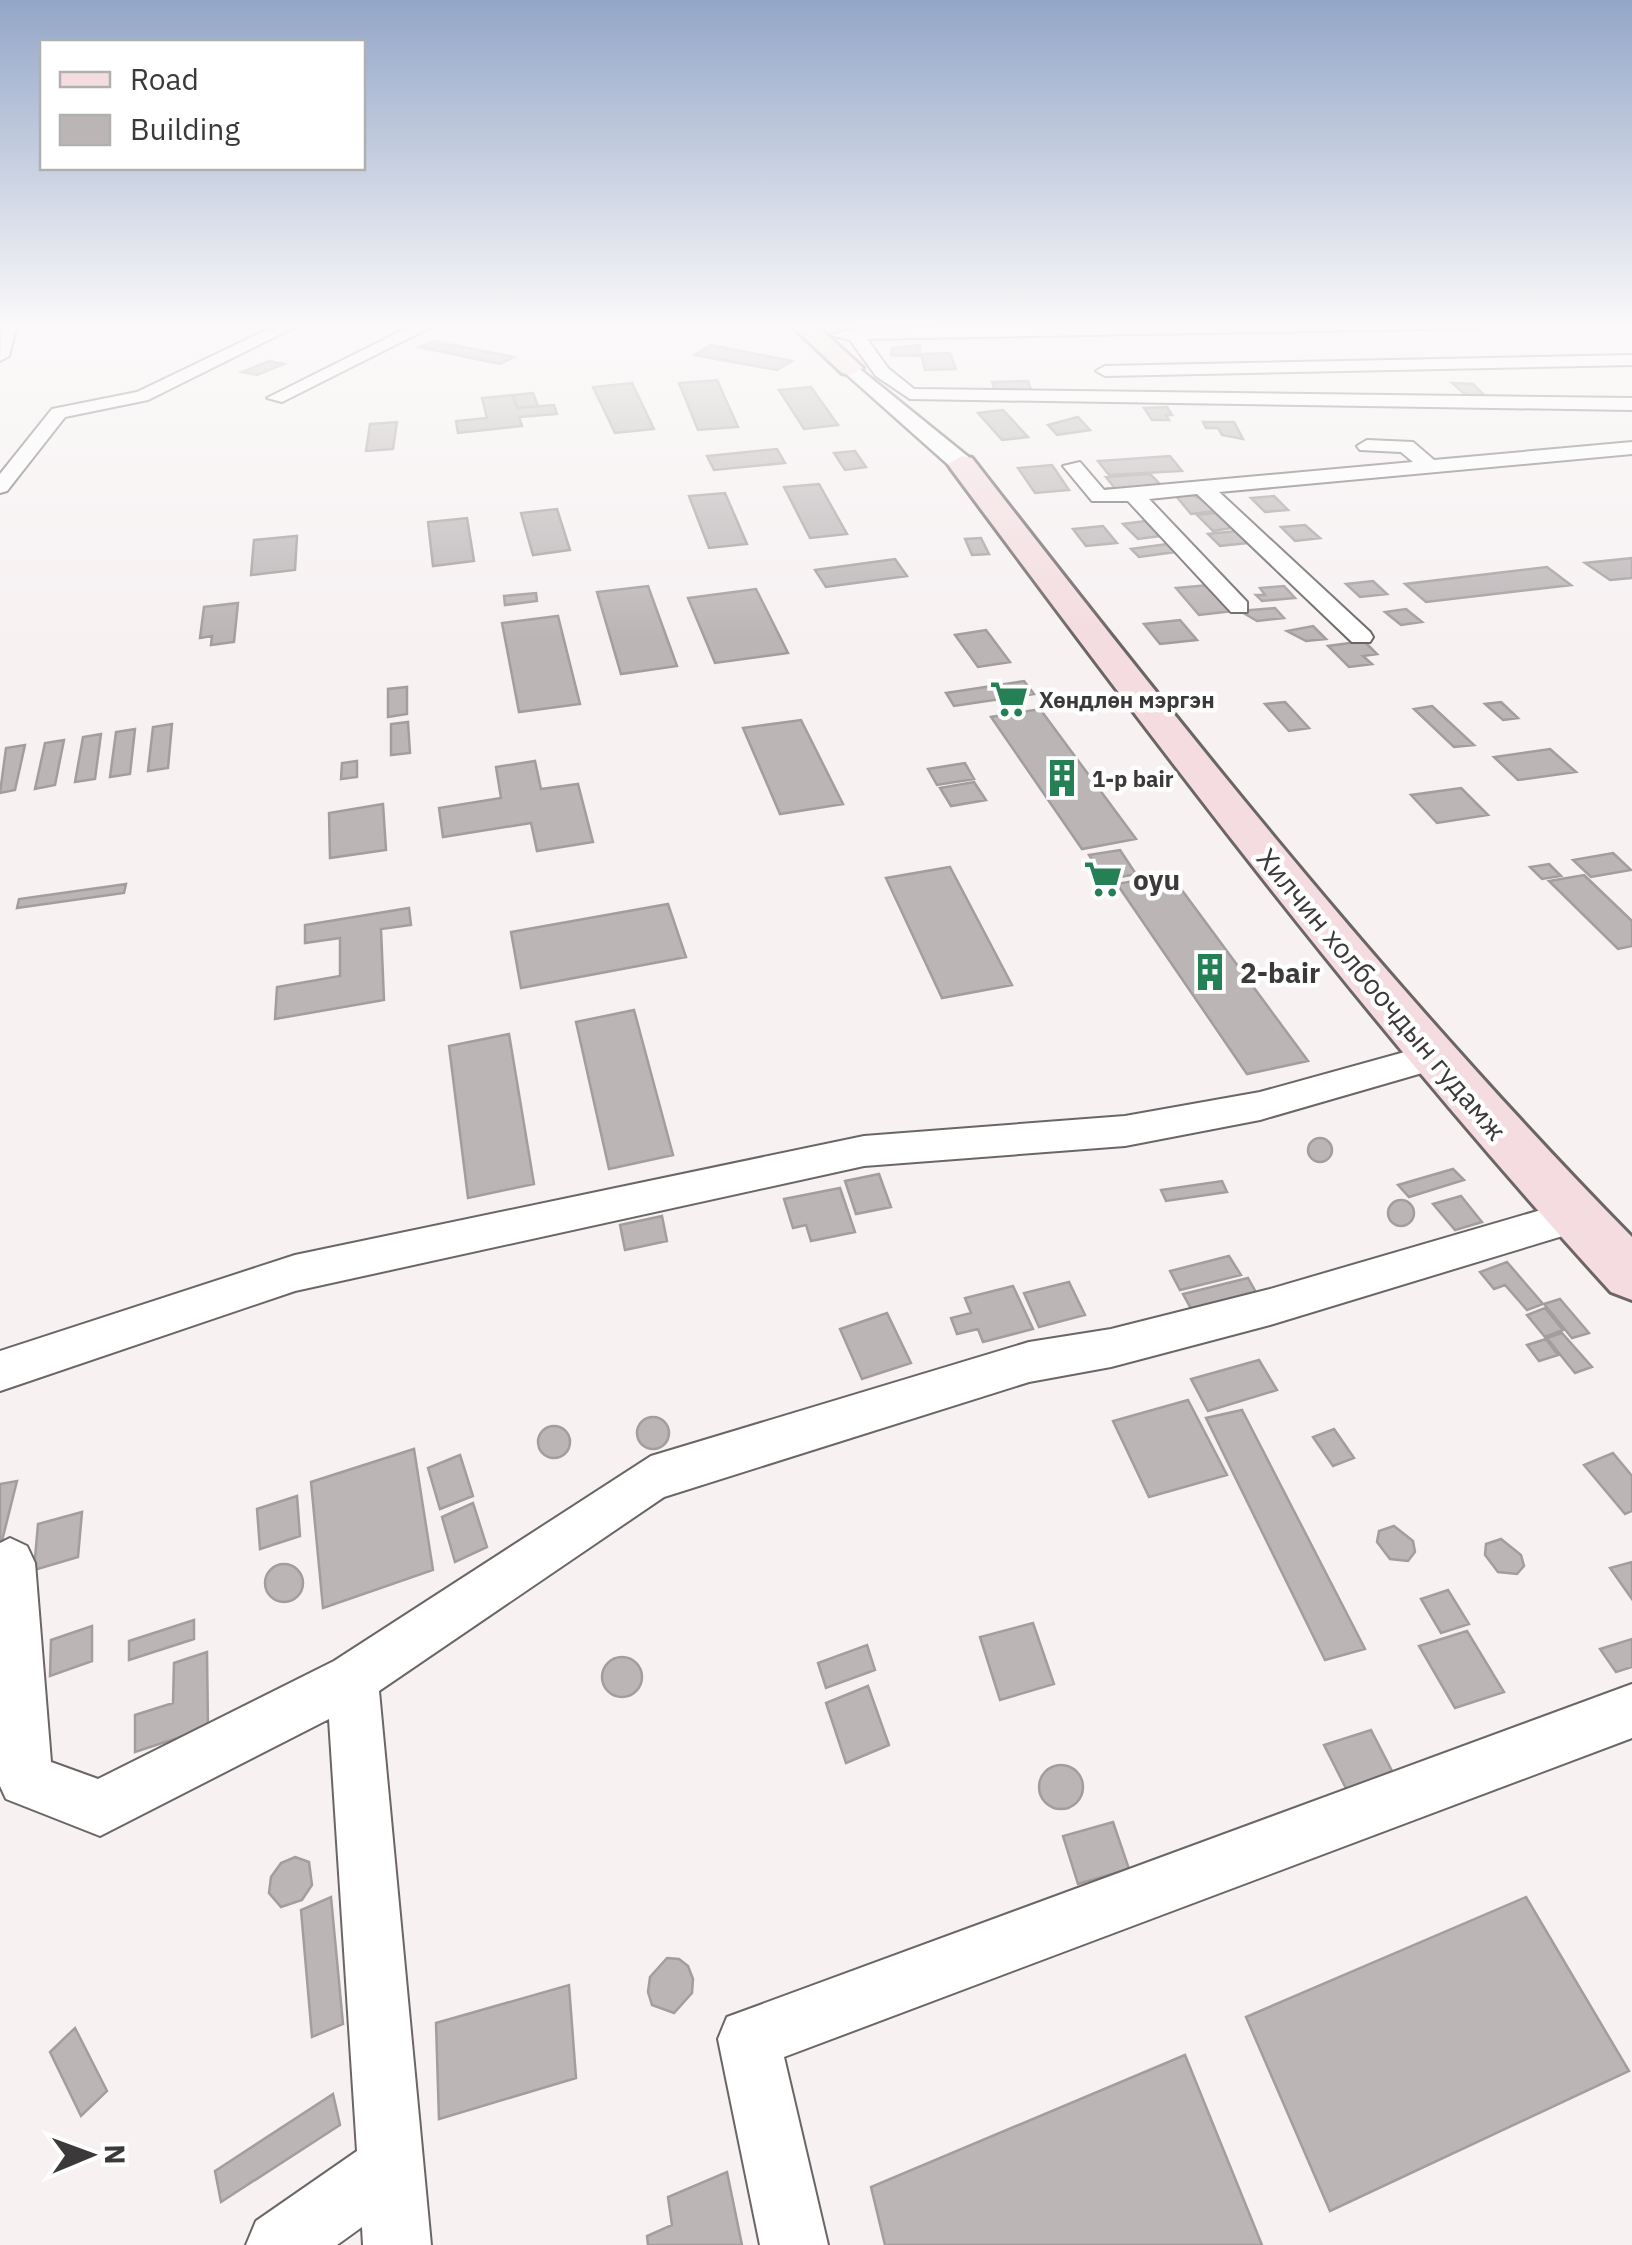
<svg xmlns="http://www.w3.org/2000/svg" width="1632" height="2245" font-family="'IBM Plex Sans',sans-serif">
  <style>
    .building { fill: #bbb5b6; stroke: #a39e9e; stroke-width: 2.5 }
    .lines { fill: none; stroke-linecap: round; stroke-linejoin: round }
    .minor-casing { stroke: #6b6666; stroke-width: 4 }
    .tertiary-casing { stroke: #6b6666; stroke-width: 5 }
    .secondary-casing { stroke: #6b6666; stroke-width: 6 }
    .minor { fill: #fff; fill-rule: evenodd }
    .tertiary { fill: #fff; fill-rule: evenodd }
    .secondary { fill: #f4dce0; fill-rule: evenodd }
    .labels { text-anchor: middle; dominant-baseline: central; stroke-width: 9; stroke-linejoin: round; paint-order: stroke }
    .far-poi-label { font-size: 22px; font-weight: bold; fill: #3b3939; stroke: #fff; text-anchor: start }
    .poi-label { font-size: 28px; font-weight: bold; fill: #3b3939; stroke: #fff; text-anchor: start }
    .street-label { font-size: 28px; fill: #3b3939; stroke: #fff }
  </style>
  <rect width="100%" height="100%" fill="#f7f1f2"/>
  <path class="building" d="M433,341L514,357L500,364L419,347Z
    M711,345L792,361L777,370L695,355Z
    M920,345L919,356L891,355L892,348Z
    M950,353L956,369L925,370L921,354Z
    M269,361L284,364L257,375L242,372Z
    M717,380L738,427L698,430L679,383Z
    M1028,381L1031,390L995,391L992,382Z
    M632,383L654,429L615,433L593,387Z
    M1452,383L1473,384L1485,396H1467Z
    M811,387L838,425L804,429L779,390Z
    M533,393L538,406L517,408L513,395Z
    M513,395L517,408L554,405L557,414L519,417L522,426L458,433L456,421L487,418L482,398Z
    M1167,407L1172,415H1166L1169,420H1152L1144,408Z
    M1003,410L1028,437L1002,440L978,413Z
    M1078,417L1090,430L1057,435L1048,425Z
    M397,422L393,449L366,451L370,424Z
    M1203,422H1234L1243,439L1222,435L1218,428H1206Z
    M777,449L785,463L714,470L707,456Z
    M855,451L866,467L845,470L834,453Z
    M1170,456L1182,471L1109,475L1098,461Z
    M1052,465L1069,490L1035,493L1018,468Z
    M1150,474L1160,484L1111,491L1108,488L1114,487L1106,477Z
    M819,484L847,534L810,538L784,487Z
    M725,493L747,544L709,548L689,496Z
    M1192,495L1204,501L1215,511L1191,514L1176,496Z
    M1274,496L1288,510L1265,512L1251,498Z
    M557,509L570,550L533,555L521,513Z
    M1215,513L1232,528L1213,531L1197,515Z
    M467,518L474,561L433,566L428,522Z
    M1145,521L1160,536L1138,539L1123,524Z
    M1305,525L1320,538L1295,541L1281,527Z
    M1103,526L1117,543L1086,546L1073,529Z
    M1236,531L1248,543L1220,546L1208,534Z
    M297,536L295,570L251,575L254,540Z
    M981,538L989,554L972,555L965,539Z
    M1167,544L1175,552L1139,557L1131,549Z
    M1632,558V578L1610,580L1585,563Z
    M895,559L907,576L826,587L815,570Z
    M1547,567L1571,585L1426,602L1405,584Z
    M1373,581L1387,594L1360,597L1346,584Z
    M1209,585L1233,611L1199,615L1176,588Z
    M648,586L677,666L621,674L597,592Z
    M1284,586L1295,598L1262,601L1256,595H1265L1260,588Z
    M756,589L788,653L715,663L688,598Z
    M536,593L537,601L505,605L504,596Z
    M238,603L234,642L211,645L212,636L200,638L204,607Z
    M1275,608L1284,618L1257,621L1240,611Z
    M1406,609L1422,622L1401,625L1385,612Z
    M558,616L580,704L519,712L502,623Z
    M1180,620L1197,640L1160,644L1144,624Z
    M1313,626L1326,639L1306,641L1287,631Z
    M986,630L1010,662L978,667L955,635Z
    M1364,641L1377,654L1363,656L1372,664L1349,667L1328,646Z
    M1024,681L1034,694L954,706L946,693Z
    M407,687V714L388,717V689Z
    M1285,702L1288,705L1309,728L1289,731L1265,704Z
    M1501,702L1518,718L1503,720L1485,704Z
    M1432,706L1474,745L1454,747L1414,709Z
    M1040,709L1136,839L1082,849L991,717Z
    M801,720L843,804L780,814L743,728Z
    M408,722L410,753L391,755V724Z
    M172,724L168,768L148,771L153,727Z
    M135,729L130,774L110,777L116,732Z
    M101,734L95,779L75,782L83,737Z
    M64,740L55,785L35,789L45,743Z
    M25,745L15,790L0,793L6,748Z
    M1550,749L1576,772L1518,780L1494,757Z
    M357,761V777L341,779L342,763Z
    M535,761L541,789L578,784L593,842L537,851L531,823L443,837L439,808L501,798L496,767Z
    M965,763L974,779L937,785L928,769Z
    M974,782L986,800L951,806L940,788Z
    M1461,788L1488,815L1437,823L1411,795Z
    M383,804L386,850L330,858L329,813Z
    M1120,850L1136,874L1104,880L1089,855Z
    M1613,853L1631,870L1591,877L1573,860Z
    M1549,864L1561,876L1542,879L1530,867Z
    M950,867L1012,985L942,998L886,878Z
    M1170,874L1308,1061L1247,1074L1117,884Z
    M1584,875L1632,921V946L1618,949L1549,881Z
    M126,884L124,893L17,908L19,899Z
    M668,904L686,957L521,988L511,932Z
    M409,908L411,925L381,929L384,1000L275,1019L277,987L340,976V938L305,943V925Z
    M634,1010L673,1155L609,1169L576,1022Z
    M509,1034L534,1184L468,1198L449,1046Z
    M1308 1150a12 12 0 1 1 24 0a12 12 0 1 1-24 0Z
    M1453,1169L1464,1180L1409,1197L1398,1185Z
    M879,1174L891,1207L856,1214L845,1181Z
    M1222,1181L1227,1192L1166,1201L1161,1190Z
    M840,1188L855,1232L811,1241L806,1225L793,1228L784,1199Z
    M1461,1196L1482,1222L1455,1230L1433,1204Z
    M1388 1213a13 13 0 1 1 26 0a13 13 0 1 1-26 0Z
    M662,1216L667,1241L625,1250L620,1225Z
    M1229,1256L1241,1275L1180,1290L1170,1271Z
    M1507,1262L1543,1304L1527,1310L1505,1285L1494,1289L1480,1272Z
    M1248,1278L1258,1296L1206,1336L1183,1294Z
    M1069,1282L1085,1315L1039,1327L1024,1293Z
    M1013,1286L1033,1329L983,1342L978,1329L957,1334L951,1318L971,1313L965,1298Z
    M1560,1299L1589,1333L1572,1338L1544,1304Z
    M1545,1308L1563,1330L1545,1337L1527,1315Z
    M887,1313L911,1363L862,1379L840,1329Z
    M1562,1333L1592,1367L1575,1373L1547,1338Z
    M1546,1339L1558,1355L1539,1361L1527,1345Z
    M1259,1360L1277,1390L1208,1411L1191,1379Z
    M1188,1400L1227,1475L1149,1497L1113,1421Z
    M1242,1410L1365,1649L1325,1660L1206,1418Z
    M637 1433a16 16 0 1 1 32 0a16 16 0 1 1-32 0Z
    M538 1442a16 16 0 1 1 32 0a16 16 0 1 1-32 0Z
    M1334,1429L1354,1458L1333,1466L1313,1437Z
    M414,1449L433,1570L323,1608L311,1482Z
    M1613,1453L1632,1476V1511L1625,1514L1584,1465Z
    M460,1455L473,1496L440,1509L428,1468Z
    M17,1481L0,1549V1484Z
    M297,1496L300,1536L260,1549L257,1509Z
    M473,1503L487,1547L455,1562L442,1517Z
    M82,1512L78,1557L34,1570L38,1524Z
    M1394,1526L1413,1541L1415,1552L1408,1561L1390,1559L1377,1542L1379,1531Z
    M1501,1539L1521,1555L1524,1566L1517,1574L1498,1572L1485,1555L1486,1544Z
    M1632,1562V1599L1610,1568Z
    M265 1583a19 19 0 1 1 38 0a19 19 0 1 1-38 0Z
    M1448,1590L1469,1624L1441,1633L1421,1599Z
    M194,1620V1639L129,1660V1641Z
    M1033,1623L1054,1684L1000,1700L980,1637Z
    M92,1626V1661L50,1676L51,1640Z
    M1467,1631L1504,1692L1455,1708L1419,1646Z
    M1632,1639V1667L1616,1672L1600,1649Z
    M867,1645L875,1670L826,1688L818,1663Z
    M207,1652L208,1728L135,1752V1715L173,1703L174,1663Z
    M602 1677a20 20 0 1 1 40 0a20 20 0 1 1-40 0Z
    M868,1686L889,1745L846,1763L826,1703Z
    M1371,1730L1408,1802L1361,1818L1324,1745Z
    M1039 1787a22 22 0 1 1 44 0a22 22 0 1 1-44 0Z
    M1113,1822L1129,1869L1078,1884L1063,1836Z
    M295,1857L309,1862L312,1885L302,1900L281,1907L269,1893L271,1877L281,1863Z
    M331,1897L343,2024L312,2037L301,1910Z
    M1526,1897L1629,2071L1330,2211L1246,2017Z
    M667,1958L679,1959L688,1966L693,1979L692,1993L674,2013L652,2005L648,1992L650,1977Z
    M569,1985L576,2078L439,2119L436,2023Z
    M75,2028L107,2091L81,2116L50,2052Z
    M1185,2055L1262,2245H885L871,2187Z
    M333,2094L340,2125L221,2202L215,2171Z
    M727,2172L742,2245H648L647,2236L672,2225L668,2197Z"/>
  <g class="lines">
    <g class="minor-casing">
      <path id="minor" d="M1,323H17L9,356L0,361Z
        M281,323H303L148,400L65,417L7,491L0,493V474L52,409L137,392Z
        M417,323H439L282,402L267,398Z
        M1199,323H1486L1478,328L867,339L888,368L914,389L1632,398V410L910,399L876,376L850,340L830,335L854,329Z
        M1632,355V365L1105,376L1096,371L1105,366Z
        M1367,440L1413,442L1434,460L1632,442V454L1219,492L1370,632L1373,637L1370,642H1352L1197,494L1149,499L1247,602V612H1231L1128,501H1092L1063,466L1080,462L1104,490L1413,462L1401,452L1360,450L1357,446Z
        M1430,1045L1443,1049L1448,1058L1443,1067L1260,1120L1125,1146L864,1166L295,1291L0,1391V1351L295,1255L864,1136L1125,1116L1260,1092Z
        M1575,1200L1589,1204L1595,1216L1589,1228L1270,1325L1111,1367L1029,1382L664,1497L379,1691L431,2245H363L362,2227L337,2245H246L256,2221L357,2151L329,1719L100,1836L6,1799L0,1786V1543L10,1538L27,1546L35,1563L51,1762L98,1779L334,1661L651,1456L1029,1342L1111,1329L1270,1289Z
        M1632,1684V1738L784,2057L828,2245H760L718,2039L727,2017Z"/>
    </g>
    <g class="tertiary-casing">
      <path id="tertiary" d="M851,362L971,459L974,464L971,469H953L844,372V364Z"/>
    </g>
    <g class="secondary-casing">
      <path id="secondary" d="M789,323H814L863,368L851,375L842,373Z
        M962,456L972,458C1181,727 1393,993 1632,1237V1300L1611,1292C1374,1032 1162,753 952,470L948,464Z"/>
    </g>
    <use href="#minor" class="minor"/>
    <use href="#tertiary" class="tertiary"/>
    <use href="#secondary" class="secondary"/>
  </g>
  <linearGradient id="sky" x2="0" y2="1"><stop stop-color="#93a6c8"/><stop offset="0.51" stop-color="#fbf9f9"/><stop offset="1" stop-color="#fbf9f9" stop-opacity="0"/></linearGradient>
  <rect width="1632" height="638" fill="url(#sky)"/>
  <defs>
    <g id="supermarket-bare" transform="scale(3)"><path d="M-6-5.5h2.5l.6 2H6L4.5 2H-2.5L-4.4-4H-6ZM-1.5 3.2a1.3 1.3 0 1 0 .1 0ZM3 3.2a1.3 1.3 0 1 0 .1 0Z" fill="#258056" stroke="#fff" stroke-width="2.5" paint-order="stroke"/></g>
    <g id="building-bare" transform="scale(3)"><path d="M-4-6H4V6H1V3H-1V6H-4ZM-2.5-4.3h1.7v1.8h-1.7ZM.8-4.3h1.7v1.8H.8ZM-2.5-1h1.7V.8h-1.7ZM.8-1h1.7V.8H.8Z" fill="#258056" stroke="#fff" stroke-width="2.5" paint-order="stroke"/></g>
  </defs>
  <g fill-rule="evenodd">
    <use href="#supermarket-bare" x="1009" y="699"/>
    <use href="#building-bare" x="1062" y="778"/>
    <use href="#supermarket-bare" x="1103" y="879"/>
    <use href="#building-bare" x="1210" y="972"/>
  </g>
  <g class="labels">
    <g class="far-poi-label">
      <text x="1039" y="699">Хөндлөн мэргэн</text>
      <text x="1092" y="778">1-p bair</text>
    </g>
    <g class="poi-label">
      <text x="1133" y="879">oyu</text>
      <text x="1240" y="972">2-bair</text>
    </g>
    <g class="street-label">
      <text transform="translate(1382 994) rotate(50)">Хилчин холбоочдын гудамж</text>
    </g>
  </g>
  <rect x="40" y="40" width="325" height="130" fill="#ffffff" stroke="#b1b0b0" stroke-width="2.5"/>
  <rect x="60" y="72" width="50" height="15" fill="#f4dce0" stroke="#b1b0b0" stroke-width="2.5"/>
  <text x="130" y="90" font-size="30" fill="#3b3939">Road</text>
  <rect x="60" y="115" width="50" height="30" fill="#bbb5b6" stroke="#b1b0b0" stroke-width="2.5"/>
  <text x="130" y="140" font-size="30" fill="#3b3939">Building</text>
  <g transform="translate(90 2155) rotate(89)" stroke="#ffffff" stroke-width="8" paint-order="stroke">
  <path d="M0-8L18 38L0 25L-18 38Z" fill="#3b3939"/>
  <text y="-15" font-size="28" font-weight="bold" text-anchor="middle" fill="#3b3939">N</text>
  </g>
</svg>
